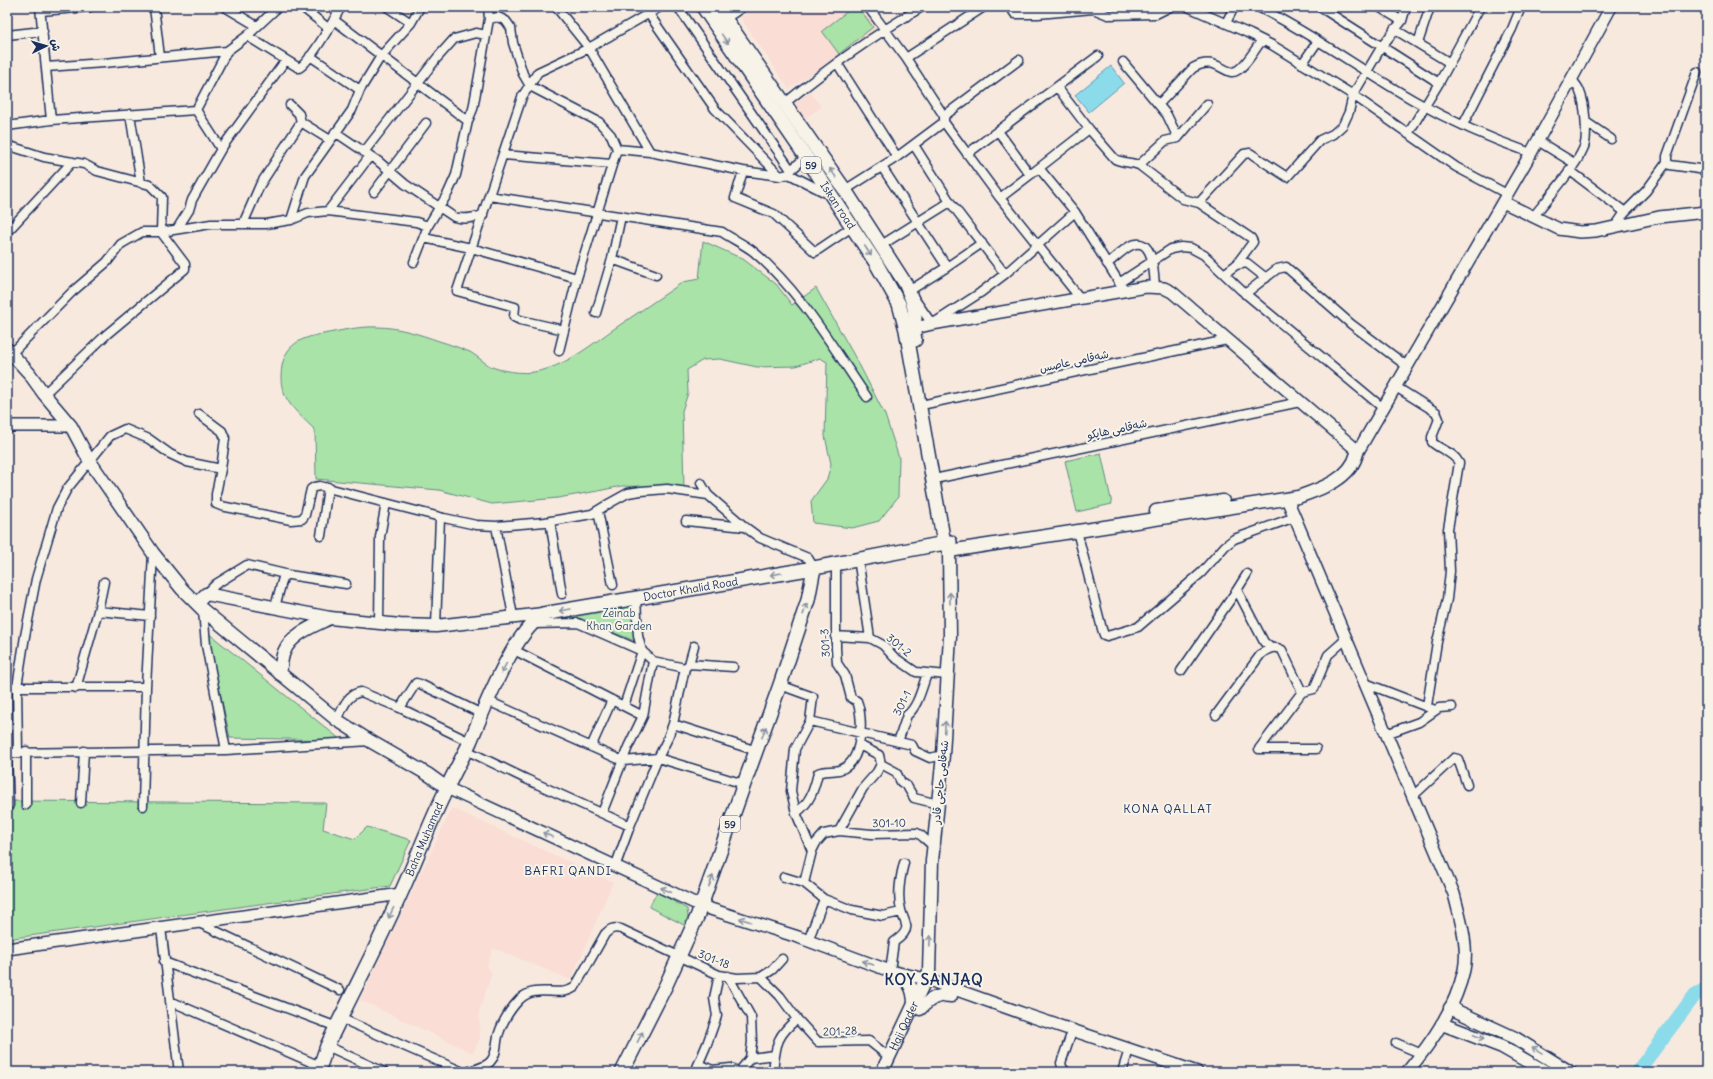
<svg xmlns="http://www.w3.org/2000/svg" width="1713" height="1079" font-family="Delius,'Playpen Sans Arabic',sans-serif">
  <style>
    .built { fill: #faddd4 }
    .green { fill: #a9e3a8; stroke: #628983 }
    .water { fill: #8cdbea; stroke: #5f96b2 }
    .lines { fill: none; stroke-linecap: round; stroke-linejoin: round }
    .river { stroke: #8cdbea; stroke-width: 14 }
    .minor-casing { stroke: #1b2f5e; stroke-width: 11 }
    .tertiary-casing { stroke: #1b2f5e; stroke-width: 14 }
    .secondary-casing { stroke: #1b2f5e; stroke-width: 15 }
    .primary-casing { stroke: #1b2f5e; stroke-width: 16 }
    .minor { stroke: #f7f3e8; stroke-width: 8 }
    .tertiary { stroke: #f7f3e8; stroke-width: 11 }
    .secondary { stroke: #f7f3e8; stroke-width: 12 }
    .primary { stroke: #f7f3e8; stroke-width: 13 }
    .oneway { stroke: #8991a3 }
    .labels { text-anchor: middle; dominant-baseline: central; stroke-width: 4; stroke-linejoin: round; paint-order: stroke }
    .shield { fill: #f7f3e8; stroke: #5d6a87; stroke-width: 1 }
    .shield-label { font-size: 10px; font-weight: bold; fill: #1b2f5e }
    .street-label { font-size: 11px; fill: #1b2f5e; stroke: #f7f3e8 }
    .park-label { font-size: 11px; fill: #37536d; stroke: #f7f3e8 }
    .neighbourhood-label { font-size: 12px; letter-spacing: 1px; fill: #1b2f5e; stroke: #f7f3e8 }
    .district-label { font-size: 15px; font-weight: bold; letter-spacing: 1px; fill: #1b2f5e; stroke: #f7f3e8 }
  </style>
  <rect width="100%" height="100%" fill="#f8e9df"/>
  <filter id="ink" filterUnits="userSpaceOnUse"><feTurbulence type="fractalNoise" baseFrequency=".025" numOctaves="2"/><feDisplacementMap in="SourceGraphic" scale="8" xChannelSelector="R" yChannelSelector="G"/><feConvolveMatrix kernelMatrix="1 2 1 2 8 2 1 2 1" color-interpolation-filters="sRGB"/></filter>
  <g filter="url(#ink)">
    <path class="built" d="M755,7H864L880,26L789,89L740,17Z
      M810,92L821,107L805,119L794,104Z
      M452,808L613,882L571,980L493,948L487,966L492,973L479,1012L480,1038L473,1053L360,1000Z"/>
    <path class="green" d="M853,7H858L873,27L839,54L822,31Z
      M703,241L743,259L776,284L792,305L816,288L860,366L885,415L899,458L898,497L879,521L852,528L813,523L811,501L827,479L831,464L825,436L827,362L820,358L796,366L757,367L720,359L703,360L687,370L688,393L682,411L684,488L622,486L598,491L558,498L492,504L439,490L316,479L315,430C299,414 280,400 281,376C282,347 297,338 323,334C340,331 359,326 377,327C397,327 419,334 439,341C449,344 460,348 470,352C477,356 483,362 490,366C499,371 524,374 534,372C564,367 587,348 611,331C635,315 659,298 683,282L699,279Z
      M1101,453L1112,504L1077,512L1065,461Z
      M632,602L635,641L579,619H546Z
      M207,632L341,740L230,738Z
      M7,801L326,803L323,829L355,839L367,827L411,840L390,886L7,939Z
      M657,892L687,909L688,917L684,925L649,907Z"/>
    <path class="water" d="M1111,66L1124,83L1089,112L1075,95Z"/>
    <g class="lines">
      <path class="river" d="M1637,1072L1695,995L1706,989"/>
      <g class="minor-casing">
        <path id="minor" d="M40,7L51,120
          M154,7L160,57
          M225,7L257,26
          M302,7L328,28
          M387,7L411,23
          M556,7L589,48L650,152
          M644,7L715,109L780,176
          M678,7L791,170L789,174
          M868,7L906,58L944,116V122L949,129L1000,198L1080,298
          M1010,7L1015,14H1038L1093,9L1108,15L1156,14L1170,7
          M1188,7L1250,34L1272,45L1353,95L1456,167L1507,194
          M1258,7C1313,34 1362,71 1415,101C1452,122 1491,139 1531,153
          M1320,7L1439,83
          M1379,7L1402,21
          M41,11L90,7
          M489,19L498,17L506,21L511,28L513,43L523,74L530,86L599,122L611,135L617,149L577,278L559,351
          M725,19L743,7
          M334,20L468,121
          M1226,23L1234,7
          M1394,29L1450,63
          M7,35L43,31
          M247,36L299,68C310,62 334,20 341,7
          M1418,43L1430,7
          M310,56L360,90
          M906,58L984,7
          M1123,62L1167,115L1178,138
          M837,63L897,157L944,122
          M1302,64L1318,41
          M46,67L104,63L227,51L247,36L278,7
          M1697,72L1667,156V162L1670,165L1706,170
          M1057,87L1089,129
          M785,103C828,68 874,35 922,7
          M1159,104L1193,68C1216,54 1226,77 1236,71C1245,67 1256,48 1262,40
          M290,105L299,114L301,122L330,140
          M196,110L227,51
          M130,114L141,183
          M944,116L1019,60
          M1586,122L1611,139
          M1463,125L1512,29L1521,7
          M7,126L51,120L196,110L221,149
          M998,131L1030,175
          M335,132L378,161L405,184L454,217C464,220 473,218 483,215
          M1408,134L1439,83L1480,7
          M1538,141L1574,163
          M7,145L44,157L84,164L97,171L150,185L162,197L161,232L185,264V269L107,334L44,394
          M617,149L650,152L743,171L780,176L789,174L828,194
          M364,152L437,58L454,39L476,33L486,35
          M967,154L1098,56
          M504,155L611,164
          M1139,165L1165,141L1178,138L1207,104
          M882,167L947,267L909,291L932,324L980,293L1005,274L950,202L914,145
          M1039,168L1089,129L1115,159C1123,163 1131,162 1139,165L1183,199L1199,203L1251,238L1253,242L1236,265L1224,274
          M791,170L806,157
          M1569,170L1625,212
          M743,171L735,198L774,214L815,252L852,227
          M845,190L897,157
          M374,192L426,123
          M489,196L722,232C732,239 744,244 754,252C801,292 832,346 867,397
          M1000,198L1039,168L1075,212
          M1199,203L1244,154L1250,153L1287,177L1320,140L1333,134L1343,125L1349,112L1353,95L1382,46L1402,21L1406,7
          M328,211L370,156
          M1533,217C1548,198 1576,167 1584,147C1588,136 1585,103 1580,92C1579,87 1574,83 1572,79
          M291,220L305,176L352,110L360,90L381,56L411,23L420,7
          M243,224L260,185L301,122
          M1614,228L1625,212L1646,191L1667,162
          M177,229L189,210L192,200L221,149L285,61
          M7,232L72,162
          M424,238L471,248L577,278
          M880,246L950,202
          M612,259L656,275
          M414,262L428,226L448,193L456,175L468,121L473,109L489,19L488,7
          M1107,264C1114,259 1123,249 1132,245C1154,236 1154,275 1155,287
          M1236,265L1247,263L1266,278
          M947,267L982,243
          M1005,274L1075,212L1122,287
          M1119,283L1171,249L1181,247L1191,248L1204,255L1241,290L1383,408
          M1245,294L1277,269L1286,267L1351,324L1408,367
          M596,313L612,259L621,216
          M564,330L520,320L514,317L515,307L457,291L522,97L538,72L589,48L660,7
          M12,353L72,292L107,262L121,244L142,232H161L211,224H266L291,220L308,213L328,211L416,222L428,226
          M1396,387L1436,412L1439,419L1432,437V442C1440,450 1454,452 1459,463L1448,529L1450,571L1447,599L1437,642L1427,706
          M926,404L1227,340
          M221,469L216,494V504L221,506L291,520L302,519L305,515L311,489L314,487L320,486L444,518L476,525L496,526L545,522L592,514L610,503L628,493L641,491L667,489L708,495
          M939,478L1300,402
          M701,483L708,495L745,527L760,538L808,558L814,568
          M598,511L613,585
          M550,521L562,594
          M686,521L745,527
          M496,526L513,616
          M1077,531L1102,629L1104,635L1107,636L1138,627L1201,573L1225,546L1234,539L1295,517
          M321,536L328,487
          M859,565L870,638
          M1237,590L1247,574
          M206,594L216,584L247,565L289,575L346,584
          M275,607L284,574
          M203,610L206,645L226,750
          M98,611L150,616
          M379,624L380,537L386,503
          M534,624L578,623L642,651L653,661L685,668
          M436,626L440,517
          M835,636L870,638L883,645L894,657L916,672L947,675
          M514,650L643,716
          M689,664L733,667
          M1181,671L1237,590L1264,642L1271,648
          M1365,683L1435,710
          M780,685L813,697L810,721L912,745L915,751L930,758L943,755
          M7,687H146
          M76,688L98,611L104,582
          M488,701L623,761L658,758L744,784
          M624,706L642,651L638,636L636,598
          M400,708L416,683L420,684L482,714
          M1216,715L1261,654C1268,649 1274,645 1282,650L1302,692
          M337,720C343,708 347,694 361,692L400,708L470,742
          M673,724L757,751
          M1386,734L1419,722L1439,708L1452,707
          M898,742L907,715C918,707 922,687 927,674
          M591,747L612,700
          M1316,749H1259L1302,692L1314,689L1328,655L1346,639
          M466,750L526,779L630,826
          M26,751V805
          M18,752L17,687L25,636L36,579L57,508L67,489L110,436L125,429L149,439L170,454L187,462L221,469L225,438L222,431L199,414
          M7,753L226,750L370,741
          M7,758L9,805
          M881,764L896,772L901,782L907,786L914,798L938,804
          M1413,796L1454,758L1458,759L1467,785
          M81,803L84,751
          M143,806L146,687L153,553
          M602,813L628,747L643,716L653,661
          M796,813C810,803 814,790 818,773C825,770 832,772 839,770C863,764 864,719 857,701L851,698L845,675L837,663L836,648V569
          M839,831L863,788L877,772L881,764L879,755L859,745
          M812,851L816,843L824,834L839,831L872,834L917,833C924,836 926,842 933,845
          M615,867L630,826L658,758L667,740L673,724L685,668L689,664L694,646
          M784,877L804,883L824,899L852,910L883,916L901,912
          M804,883L812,851L796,813L791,791L795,749L810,721
          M199,923L340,990
          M161,928L179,1072
          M808,941L824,899
          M164,962L337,1027
          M890,971L894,942C900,938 908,932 906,925C905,920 902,915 901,910C897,895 900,878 904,863
          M728,976L751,1017L752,1042L750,1058L739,1072
          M761,977L780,996L797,1019L818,1042L869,1041L889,1057
          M170,1001L320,1066
          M340,1018L463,1072
          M1396,1043L1422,1054
          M327,1046L384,1072
          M750,1058L775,1055
          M699,1064L712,1070L731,1068L739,1072
          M467,1072C475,1069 484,1068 490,1062C497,1055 496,1045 498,1036C502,1023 510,1009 520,999C537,983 560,999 575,987L605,934C610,929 613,927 621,929L719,975L737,978L761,977L772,970L782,959
          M695,1072L707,1044L717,1016L714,998L719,975
          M773,1072C776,1046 775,1037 797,1019
          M1066,1072L1062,1067L1061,1063L1070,1037
          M1122,1072L1127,1056"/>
      </g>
      <g class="tertiary-casing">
        <path id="tertiary" d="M1503,202L1559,229L1580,232L1596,231L1659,217L1706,212
          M907,330L932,324L1146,287L1164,288L1172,292L1358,451
          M7,426H71
          M1357,453L1531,153L1611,7
          M1287,499L1454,894C1460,918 1469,946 1464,970C1455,1009 1432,1042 1407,1072
          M447,788L701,906L798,937L890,971L926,979L1030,1016L1197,1072
          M7,949L401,894"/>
      </g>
      <g class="secondary-casing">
        <g id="secondary">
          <path d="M7,349L29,373L44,394L71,426L89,460L153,553L182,589L203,610L337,720L370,741L429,775L447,788"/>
          <path d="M1156,511L1223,501"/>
          <path d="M197,603L206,594L330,618L400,625L436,626L543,614"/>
          <path d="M280,674C281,667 281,659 284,652C291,634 314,626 330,618"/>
          <path d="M890,971C907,978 914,985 914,1005"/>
          <path d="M1450,1008L1515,1038L1570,1072"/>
          <path d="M920,1009C930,999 937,994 951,996"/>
          <path d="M1442,1024L1502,1047L1546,1072"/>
          <path id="s1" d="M882,1072L929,972L932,861L943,755L950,636L949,551L1298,497C1321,489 1351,479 1357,453"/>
        </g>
      </g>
      <g class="primary-casing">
        <g id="primary">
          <path id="s2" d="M703,7L806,157L876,263L899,304L906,330L944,543L949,550"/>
          <path d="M717,7L845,190L905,283C910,294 915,305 915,318C914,326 913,332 915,340"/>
          <path id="s3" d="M318,1072L327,1046C351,995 378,945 401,893C417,858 430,822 447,788C454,772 463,757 470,742C486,705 511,637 543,614L814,568L950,542"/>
          <path d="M622,1072L666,985L697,917L744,784L780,685L808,600L814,568"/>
        </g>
      </g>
      <use href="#minor" class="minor"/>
      <use href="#tertiary" class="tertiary"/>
      <use href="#secondary" class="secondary"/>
      <use href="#primary" class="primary"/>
    </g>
    <defs><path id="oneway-shaft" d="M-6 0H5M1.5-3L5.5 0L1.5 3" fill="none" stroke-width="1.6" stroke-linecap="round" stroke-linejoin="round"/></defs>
    <g class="oneway">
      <use href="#oneway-shaft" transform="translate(725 39) rotate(55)"/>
      <use href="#oneway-shaft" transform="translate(833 173) rotate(-125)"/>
      <use href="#oneway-shaft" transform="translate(868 251) rotate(57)"/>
      <use href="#oneway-shaft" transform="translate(776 574) rotate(170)"/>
      <use href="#oneway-shaft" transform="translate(950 598) rotate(-90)"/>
      <use href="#oneway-shaft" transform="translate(805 609) rotate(-72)"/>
      <use href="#oneway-shaft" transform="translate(565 610) rotate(170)"/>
      <use href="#oneway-shaft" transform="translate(504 668) rotate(118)"/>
      <use href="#oneway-shaft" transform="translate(945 727) rotate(-87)"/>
      <use href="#oneway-shaft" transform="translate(764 732) rotate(-70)"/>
      <use href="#oneway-shaft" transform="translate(548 835) rotate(-155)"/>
      <use href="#oneway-shaft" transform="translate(711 881) rotate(-70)"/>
      <use href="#oneway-shaft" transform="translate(666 890) rotate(-155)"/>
      <use href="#oneway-shaft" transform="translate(391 913) rotate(116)"/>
      <use href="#oneway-shaft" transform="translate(745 920) rotate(-162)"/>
      <use href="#oneway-shaft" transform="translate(930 941) rotate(-88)"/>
      <use href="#oneway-shaft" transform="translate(868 963) rotate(-160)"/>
      <use href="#oneway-shaft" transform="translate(640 1037) rotate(-63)"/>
      <use href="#oneway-shaft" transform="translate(1479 1037) rotate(22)"/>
      <use href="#oneway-shaft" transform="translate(1537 1050) rotate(-148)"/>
    </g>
  </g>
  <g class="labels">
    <g class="shield">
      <rect x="801" y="157" width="20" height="16" rx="3"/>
      <rect x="720" y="816" width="20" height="16" rx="3"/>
    </g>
    <g class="shield-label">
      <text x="811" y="165">59</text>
      <text x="730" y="824">59</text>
    </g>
    <g class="street-label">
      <text stroke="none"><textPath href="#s2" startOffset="240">Iskan road</textPath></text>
      <text transform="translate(1074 361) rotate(-12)">شه‌قامی عاصس</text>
      <text transform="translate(1117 429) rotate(-12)">شه‌قامی هایكو</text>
      <text stroke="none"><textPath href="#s3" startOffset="662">Doctor Khalid Road</textPath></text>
      <text transform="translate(825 643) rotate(-93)">301-3</text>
      <text transform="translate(899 645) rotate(40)">301-2</text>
      <text transform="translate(902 703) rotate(-63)">301-1</text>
      <text transform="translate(940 782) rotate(-84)">شەقامی حاجی قادر</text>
      <text transform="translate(889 823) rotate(-1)">301-10</text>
      <text stroke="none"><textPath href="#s3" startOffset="256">Baha Muhamad</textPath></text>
      <text transform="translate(714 959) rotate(22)">301-18</text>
      <text stroke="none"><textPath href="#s1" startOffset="51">Haji Qader</textPath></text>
      <text transform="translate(840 1031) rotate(-2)">201-28</text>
    </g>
    <g class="park-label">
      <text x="619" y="613">Zeinab<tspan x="619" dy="13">Khan Garden</tspan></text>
    </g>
    <g class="neighbourhood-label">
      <text x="1168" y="808">KONA QALLAT</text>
      <text x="568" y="870">BAFRI QANDI</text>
    </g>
    <g class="district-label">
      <text x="934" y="979">KOY SANJAQ</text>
    </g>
  </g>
  <rect width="1713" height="1079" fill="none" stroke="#f7f3e8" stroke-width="24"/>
  <rect x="12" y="12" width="1689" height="1055" fill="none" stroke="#1b2f5e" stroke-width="1.5" filter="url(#ink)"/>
  <g transform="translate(46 46) rotate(85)" stroke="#f7f3e8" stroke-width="3" paint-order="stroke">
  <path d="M0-3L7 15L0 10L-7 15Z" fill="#1b2f5e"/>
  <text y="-6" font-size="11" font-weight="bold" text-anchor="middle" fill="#1b2f5e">ش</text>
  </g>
</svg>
